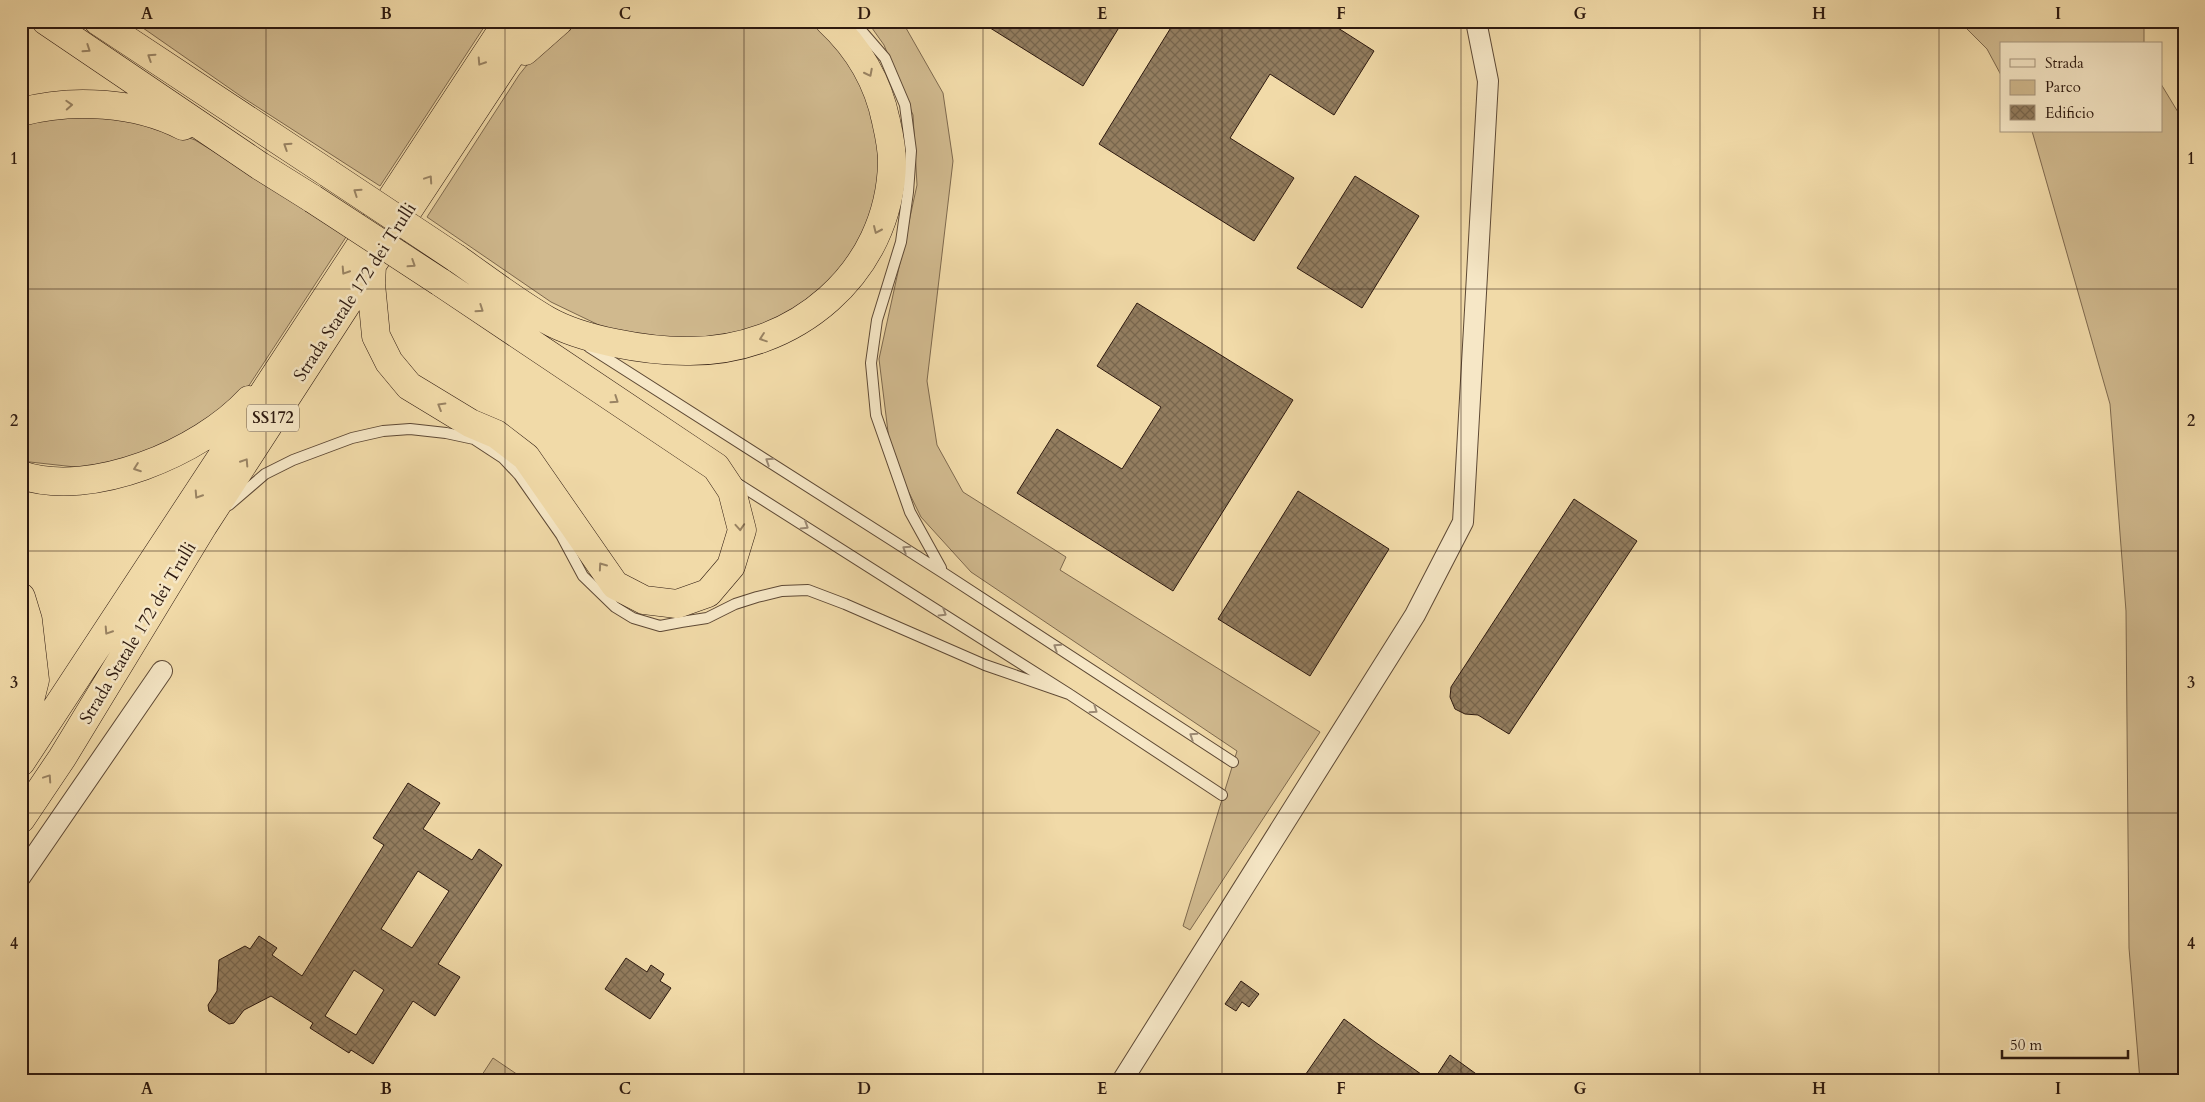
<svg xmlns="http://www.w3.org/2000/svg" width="2205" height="1102" font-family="Cardo,serif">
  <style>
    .green { fill: #d0b98e; stroke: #7e694e }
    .building { fill: url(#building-cross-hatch); stroke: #2d190f; fill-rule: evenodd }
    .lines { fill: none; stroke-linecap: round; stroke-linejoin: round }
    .service-casing { stroke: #5e4935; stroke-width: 12 }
    .minor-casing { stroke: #5e4935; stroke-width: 22 }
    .trunk-casing { stroke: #2d190f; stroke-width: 29 }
    .service { stroke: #f6e7c6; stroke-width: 10 }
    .minor { stroke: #f6e7c6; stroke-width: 20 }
    .trunk { stroke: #f1daa8; stroke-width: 28 }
    .trunk-bridge-casing { stroke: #2d190f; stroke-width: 29; stroke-linecap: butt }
    .trunk-bridge { stroke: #f1daa8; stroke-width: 28 }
    .oneway { stroke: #998363 }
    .oneway2 { stroke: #9c8a74 }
    .grid { fill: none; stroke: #2d190f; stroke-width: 1; stroke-opacity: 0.55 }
    .labels { text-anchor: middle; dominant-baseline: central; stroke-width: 5; stroke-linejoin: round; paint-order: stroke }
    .shield { fill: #f6e7c6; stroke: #695746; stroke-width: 1 }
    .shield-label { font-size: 16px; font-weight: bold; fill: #2d190f }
    .street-label { font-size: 18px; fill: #2d190f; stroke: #f6e7c6 }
    .neatline { fill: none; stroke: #2d190f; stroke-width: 2 }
    .grid-label { font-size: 16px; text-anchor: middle; font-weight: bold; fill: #2d190f }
  </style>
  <defs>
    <pattern id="building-cross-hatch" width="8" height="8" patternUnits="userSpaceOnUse" patternTransform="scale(1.25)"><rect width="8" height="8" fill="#937d5f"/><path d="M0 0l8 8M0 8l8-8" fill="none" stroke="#78664d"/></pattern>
  </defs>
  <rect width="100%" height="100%" fill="#f1daa8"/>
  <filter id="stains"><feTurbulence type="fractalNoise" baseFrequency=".004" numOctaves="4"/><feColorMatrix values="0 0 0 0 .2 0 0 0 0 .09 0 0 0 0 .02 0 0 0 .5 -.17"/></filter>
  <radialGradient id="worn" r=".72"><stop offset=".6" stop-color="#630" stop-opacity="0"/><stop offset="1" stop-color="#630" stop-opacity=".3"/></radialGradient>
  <path class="green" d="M133,21H488L380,186L242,97Z
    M576,21H817L838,40L877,117L881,191L857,253L783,323L673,344L605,328L551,302L427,217L519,75L539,50Z
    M867,21H902L943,93L953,161L927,381L937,445L963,492L1066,557L1060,570L1320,732L1190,930L1183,926L1237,751L971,572L921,517L891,456L879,359L917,185L913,115L884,45Z
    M1959,21H2144V44H2001V75L1987,49Z
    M2161,84L2184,122V1081H2140L2129,948L2126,611L2110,404L2032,131H2161Z
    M106,111L158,126L195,140L348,234L248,387L208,424L102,470L21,461V121Z
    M493,1058L527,1081H478Z"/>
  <path class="building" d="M979,21H1123L1083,86Z
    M1175,21H1200L1209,26L1212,21H1327L1374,51L1334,115L1270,74L1230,138L1294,178L1254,241L1099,144Z
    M1355,176L1419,216L1362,308L1297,268Z
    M1137,303L1293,400L1173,591L1017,493L1057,429L1122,469L1161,407L1097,366Z
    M1298,491L1389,549L1310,676L1218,619Z
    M1574,499L1637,541L1509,734L1478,715L1465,714L1455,709L1450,697L1451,687Z
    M408,783L440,803L423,829L472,860L479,849L502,865L438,964L460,977L435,1016L413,1001L373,1064L351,1050L349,1053L310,1028L313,1023L271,996L244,1010L234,1023L229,1024L209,1011L208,1005L217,991L219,960L245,946L250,949L259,936L277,948L272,955L302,976L384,845L373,838ZM418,871L449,891L412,948L381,929ZM354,970L384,990L356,1035L325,1016Z
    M626,958L647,972L651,965L664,974L660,981L671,988L650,1019L605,989Z
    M1241,981L1259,994L1249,1007L1242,1002L1236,1011L1225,1004Z
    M1344,1019L1375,1042L1431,1081H1301Z
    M1450,1055L1486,1081H1433Z"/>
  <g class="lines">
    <g class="service-casing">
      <path id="service" d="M853,21L885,58L905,105L911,151L908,192L901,242L877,320L871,363L876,415L910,512L941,568
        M589,347L945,574L1233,762
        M735,482L1069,694L1222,795
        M229,505L265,474L293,460L352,438L383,431L410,429L446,433L474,439L503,458L519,475L561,535L583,576L615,607L633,618L660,626L681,622L707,618L735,604L757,597L782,591L808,590L845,604L985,665L1069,694"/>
    </g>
    <g class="minor-casing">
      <path id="minor" d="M21,876L162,671
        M1122,1081L1415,615L1463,522L1488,81L1476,21"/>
    </g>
    <g class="trunk-casing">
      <path id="trunk" d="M46,21L260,166L313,199
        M98,21L328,173
        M525,51L559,21
        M21,112C72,98 137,102 183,126
        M456,258C486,279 516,302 547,320C582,340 646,351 686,351C794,353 890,273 892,162C892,149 889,134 886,121C878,82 858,48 829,21
        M372,265L371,284L376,336L389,362L409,386L470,423L496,434L526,457L615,585L644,600L677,604L708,593L731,566L742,530L732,491L716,467L440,282
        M21,475C91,499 201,452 249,400
        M21,597L28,620L35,680L21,736
        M21,762L508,21
        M21,819L62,758L203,526L372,265L533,21"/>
    </g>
    <use href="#service" class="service"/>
    <use href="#minor" class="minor"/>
    <use href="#trunk" class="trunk"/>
    <g class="trunk-bridge-casing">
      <path id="trunk-bridge" d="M328,173L456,258
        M313,199L440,282"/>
    </g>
    <use href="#trunk-bridge" class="trunk-bridge"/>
  </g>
  <defs><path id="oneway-chevron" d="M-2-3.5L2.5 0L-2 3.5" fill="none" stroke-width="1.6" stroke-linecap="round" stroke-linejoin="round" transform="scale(1.25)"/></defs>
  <g class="oneway">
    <use href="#oneway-chevron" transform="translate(87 49) rotate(34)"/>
    <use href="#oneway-chevron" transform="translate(151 57) rotate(-147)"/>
    <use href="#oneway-chevron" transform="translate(481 62) rotate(123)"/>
    <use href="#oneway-chevron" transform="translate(869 73) rotate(63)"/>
    <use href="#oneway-chevron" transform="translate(69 105) rotate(-3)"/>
    <use href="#oneway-chevron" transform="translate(287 146) rotate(-147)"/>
    <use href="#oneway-chevron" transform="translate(429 179) rotate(-56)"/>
    <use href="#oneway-chevron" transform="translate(357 192) rotate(-146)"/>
    <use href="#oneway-chevron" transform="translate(877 230) rotate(114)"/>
    <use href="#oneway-chevron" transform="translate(412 264) rotate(33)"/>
    <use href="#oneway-chevron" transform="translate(345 271) rotate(123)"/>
    <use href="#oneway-chevron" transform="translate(480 309) rotate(34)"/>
    <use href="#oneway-chevron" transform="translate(763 338) rotate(161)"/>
    <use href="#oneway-chevron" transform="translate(615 400) rotate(34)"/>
    <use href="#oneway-chevron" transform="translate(441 406) rotate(-149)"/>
    <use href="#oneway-chevron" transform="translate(245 462) rotate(-57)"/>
    <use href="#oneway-chevron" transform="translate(137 468) rotate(160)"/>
    <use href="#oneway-chevron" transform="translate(198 495) rotate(123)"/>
    <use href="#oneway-chevron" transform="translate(740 527) rotate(86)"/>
    <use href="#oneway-chevron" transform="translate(602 566) rotate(-125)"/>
    <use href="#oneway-chevron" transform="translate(108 631) rotate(123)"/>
    <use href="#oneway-chevron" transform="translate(48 778) rotate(-56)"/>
  </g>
  <g class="oneway2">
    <use href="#oneway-chevron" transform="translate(769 461) rotate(-147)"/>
    <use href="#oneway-chevron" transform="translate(805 526) rotate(32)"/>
    <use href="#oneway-chevron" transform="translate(906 549) rotate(-147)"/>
    <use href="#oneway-chevron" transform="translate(943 613) rotate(32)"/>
    <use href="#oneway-chevron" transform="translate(1057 647) rotate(-147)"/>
    <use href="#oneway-chevron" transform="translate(1094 710) rotate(34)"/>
    <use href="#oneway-chevron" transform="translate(1193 736) rotate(-147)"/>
  </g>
  <path class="grid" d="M266,21V1081M505,21V1081M744,21V1081M983,21V1081M1222,21V1081M1461,21V1081M1700,21V1081M1939,21V1081M21,289H2184M21,551H2184M21,813H2184"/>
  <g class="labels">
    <rect class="shield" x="247" y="404.5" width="52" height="27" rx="4"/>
    <g class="shield-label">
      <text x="273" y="418">SS172</text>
    </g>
    <g class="street-label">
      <text transform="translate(355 292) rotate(-57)">Strada Statale 172 dei Trulli</text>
      <text transform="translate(138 633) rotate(-59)">Strada Statale 172 dei Trulli</text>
    </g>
  </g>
  <rect width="2205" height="1102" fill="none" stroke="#f1daa8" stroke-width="55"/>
  <rect x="2000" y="42" width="162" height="90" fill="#f6e7c6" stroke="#a6957d"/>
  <rect x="2010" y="59" width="25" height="8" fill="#f6e7c6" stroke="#a6957d"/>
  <text x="2045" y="68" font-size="15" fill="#2d190f">Strada</text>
  <rect x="2010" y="80" width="25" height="15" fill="#d0b98e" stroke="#a6957d"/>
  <text x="2045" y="92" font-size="15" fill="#2d190f">Parco</text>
  <rect x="2010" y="105" width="25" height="15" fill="url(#building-cross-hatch)" stroke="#a6957d"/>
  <text x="2045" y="118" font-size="15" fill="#2d190f">Edificio</text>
  <path d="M2002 1050v8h126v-8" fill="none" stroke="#2d190f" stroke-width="2.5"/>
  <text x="2010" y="1050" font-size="15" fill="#2d190f" stroke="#f6e7c6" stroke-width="4" paint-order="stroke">50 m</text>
  <rect x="28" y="28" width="2150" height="1046" class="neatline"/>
  <g class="grid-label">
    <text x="147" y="19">A</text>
    <text x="386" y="19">B</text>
    <text x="625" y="19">C</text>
    <text x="864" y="19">D</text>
    <text x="1102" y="19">E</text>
    <text x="1341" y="19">F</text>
    <text x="1580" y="19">G</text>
    <text x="1819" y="19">H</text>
    <text x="2058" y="19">I</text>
    <text x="14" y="164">1</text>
    <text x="2191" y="164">1</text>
    <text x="14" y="426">2</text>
    <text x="2191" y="426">2</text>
    <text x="14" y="688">3</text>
    <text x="2191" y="688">3</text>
    <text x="14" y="949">4</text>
    <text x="2191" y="949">4</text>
    <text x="147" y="1094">A</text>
    <text x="386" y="1094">B</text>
    <text x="625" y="1094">C</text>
    <text x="864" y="1094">D</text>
    <text x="1102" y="1094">E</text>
    <text x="1341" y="1094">F</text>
    <text x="1580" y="1094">G</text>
    <text x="1819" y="1094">H</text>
    <text x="2058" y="1094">I</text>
  </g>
  <rect width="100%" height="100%" filter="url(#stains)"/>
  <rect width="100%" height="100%" fill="url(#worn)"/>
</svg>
